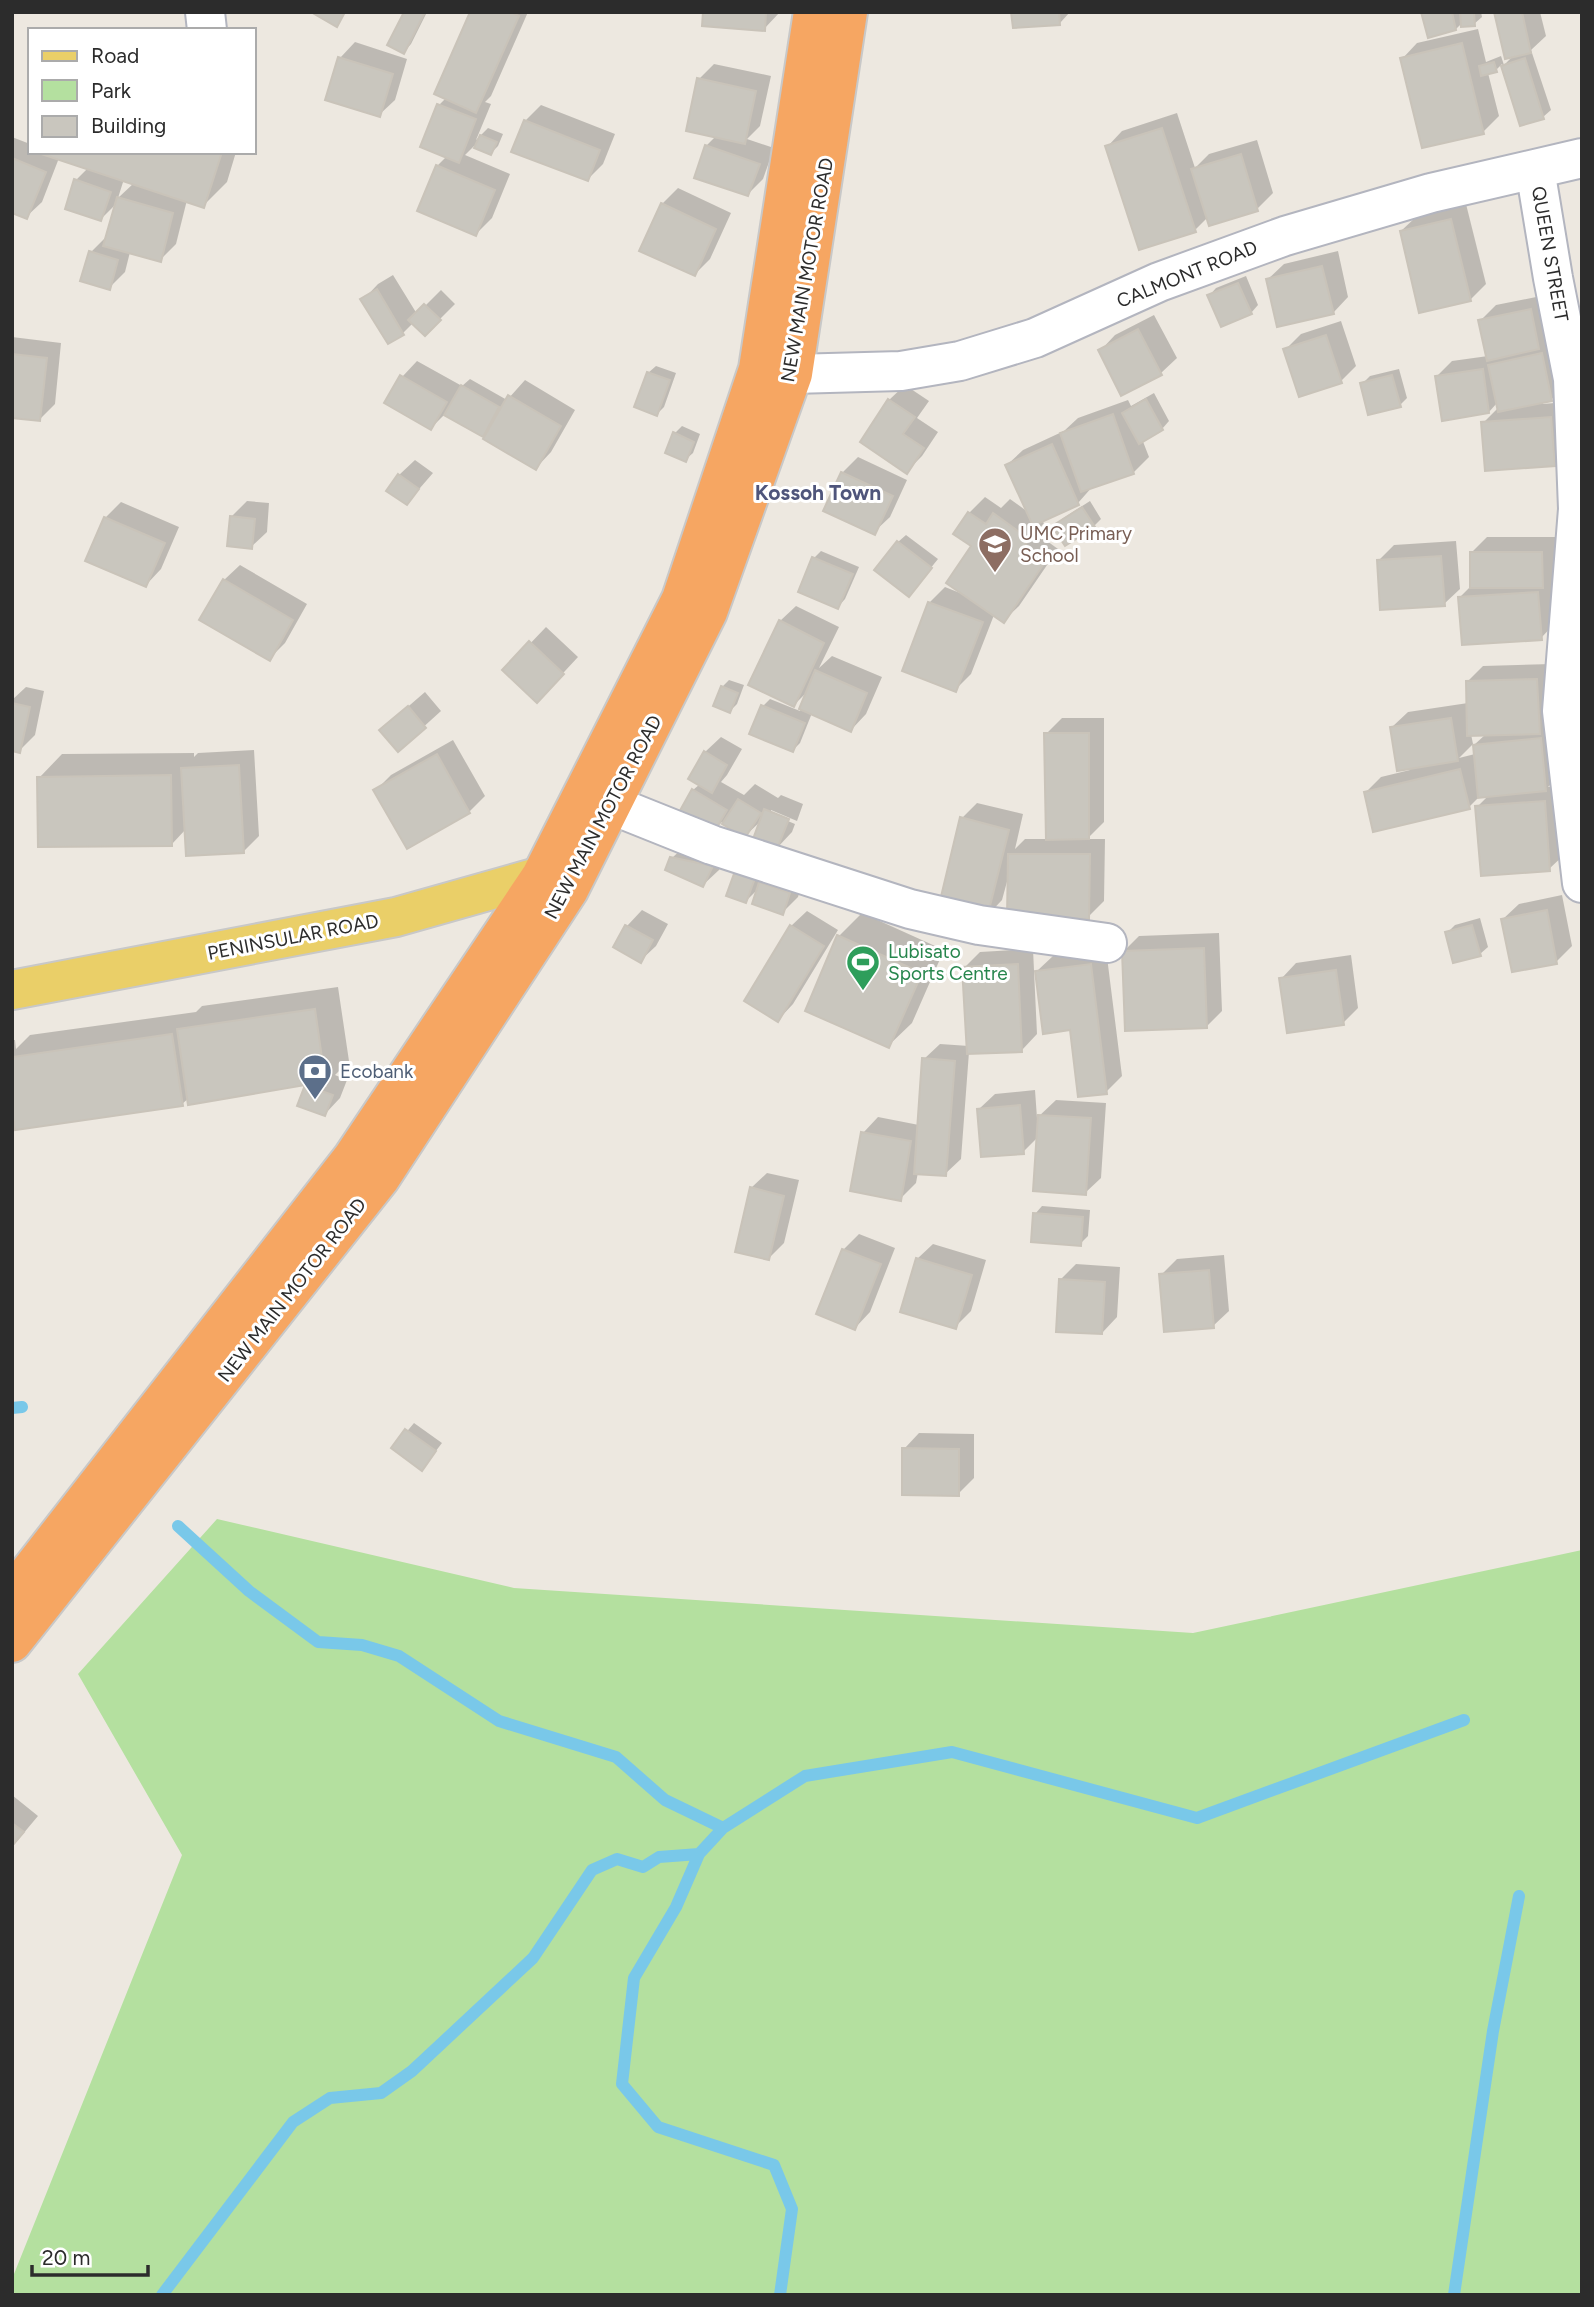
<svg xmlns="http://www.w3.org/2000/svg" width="1594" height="2307" font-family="Figtree,sans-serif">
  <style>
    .green { fill: #b4e09f }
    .shadow { fill: #0003; fill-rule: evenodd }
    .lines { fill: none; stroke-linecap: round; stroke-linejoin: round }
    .stream { stroke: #79c8e9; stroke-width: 12 }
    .building { fill: #c9c6be; stroke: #c9c3b9; stroke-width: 2 }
    .minor-casing { stroke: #b3b5bf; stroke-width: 42 }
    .major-casing { stroke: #c8c8c8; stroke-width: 42 }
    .highway-casing { stroke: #c8c8c8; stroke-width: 42 }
    .minor { stroke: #fff; stroke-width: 38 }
    .major { stroke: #eacf68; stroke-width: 38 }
    .highway { stroke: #f6a662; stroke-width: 38 }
    .labels { text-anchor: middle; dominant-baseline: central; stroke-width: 6; stroke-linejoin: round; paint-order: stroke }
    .street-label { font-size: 19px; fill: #2c2c2c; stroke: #fff }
    .education-label { font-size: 19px; fill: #785e54; stroke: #fff; text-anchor: start }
    .leisure-label { font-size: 19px; fill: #27864d; stroke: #fff; text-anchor: start }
    .service-label { font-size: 19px; fill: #4e5e75; stroke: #fff; text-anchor: start }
    .neighbourhood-label { font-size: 21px; font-weight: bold; fill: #4f557b; stroke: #fff }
  </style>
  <rect width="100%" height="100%" fill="#ede8e0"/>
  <path class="green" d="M217,1519L514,1588L1193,1633L1582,1550V2295H12V2279L182,1855L78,1674Z"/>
  <path class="shadow" d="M406,12H427L411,44L404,52Z
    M472,12H528L491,96L485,102L491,104L476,140L488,128L503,134L498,146L491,153L474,146L465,155L510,174L492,218L476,234L437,166L447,156L439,105L446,98Z
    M705,12H780L764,29Z
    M1013,12H1070L1060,23Z
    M1423,12H1481L1482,17L1474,24L1463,22L1456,29Z
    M1496,12H1540L1546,36L1531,50L1551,110L1543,117L1521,124L1502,64L1496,70L1488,73L1499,116L1483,132L1402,59L1417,43L1478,29L1486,62L1501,56L1504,65L1514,55Z
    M355,42L407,59L395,100L379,115L340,58Z
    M714,64L771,76L760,126L747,139L774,148L763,179L748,194L706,146L716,136L699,79Z
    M541,105L615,134L603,164L588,179L525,121Z
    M1177,113L1195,168L1209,154L1257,140L1273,193L1257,209L1208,217L1195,230L1107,147L1122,131Z
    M12,137L30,144V152H236L227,182L203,206L187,200L176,244L160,260L130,252L125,272L109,288L91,252L106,237L117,203L101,219L76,180L88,168L59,158L42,202L26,217L12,212ZM124,179L134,183L118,198Z
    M678,188L731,213L710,259L695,274L662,204Z
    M1466,204L1486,284L1470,300L1401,231L1417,216Z
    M1338,251L1348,297L1333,313L1268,279L1284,264Z
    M393,275L417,314L441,290L455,304L425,334L413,323L403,333L389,342L363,300L378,284Z
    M1246,276L1258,305L1251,313L1209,296L1216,288Z
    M1546,295L1554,332L1544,341L1558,339L1567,384L1551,400L1542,401L1543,404L1566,402L1570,449L1554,464L1483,423L1498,408L1497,403L1489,412L1437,376L1452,361L1488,356L1480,321L1496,305Z
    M1154,315L1177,358L1161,373L1100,351L1115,335Z
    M1341,321L1356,366L1341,381L1285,350L1301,334Z
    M12,337L61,343L55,404L40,419L12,416Z
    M417,361L462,386L470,379L507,400L525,380L575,410L551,452L536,468L490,427L482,435L445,414L431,428L402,377Z
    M656,366L676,373L664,407L657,414L648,373Z
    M1399,369L1407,398L1400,405L1362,384L1370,376Z
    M905,385L929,401L917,418L938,432L922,456L907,471L889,400Z
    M1154,393L1169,421L1162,429L1142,439L1149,457L1133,473L1093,486L1078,503L1040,520L1044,523L1036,533L1058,549L1019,606L1003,621L994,615L971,674L955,690L904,670L929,603L945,587L960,593L974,546L969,513L985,497L1001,508L1010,499L1028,512L1007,465L1023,450L1064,431L1078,418L1128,400L1131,406Z
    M682,426L700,434L693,453L685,460L675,433Z
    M858,457L907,480L890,517L874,532L842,473Z
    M415,460L433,473L407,503L399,475Z
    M247,501L269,503L267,532L251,547L232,516Z
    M1090,501L1101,519L1094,526H1055L1062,519Z
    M121,502L179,527L161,569L146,585L105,518Z
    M906,535L938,559L909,595L898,542Z
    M1487,537H1557V571L1553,575L1556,622L1541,638L1459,598L1471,586V553Z
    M1456,541L1460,589L1444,604L1379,560L1394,545Z
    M821,551L859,567L845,599L838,607L814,558Z
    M240,565L307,604L285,643L269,659L224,580Z
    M796,606L839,627L819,668L832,656L882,677L866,714L851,730L812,713L800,743L793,750L763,706L770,699L800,711L809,690L792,707L780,621Z
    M546,627L578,657L552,685L505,670Z
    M1552,664L1561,774L1548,787L1560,786L1565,854L1549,869L1477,807L1489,795L1480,796L1469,807L1366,792L1381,777L1410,770L1392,727L1408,712L1468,703L1467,682L1483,666ZM1471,734H1486L1474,745L1475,754L1459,758L1473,744Z
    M729,680L744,685L737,704L730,711L722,687Z
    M26,687L44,691L35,735L19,751L12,749V700Z
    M425,692L441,711L398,750L381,730Z
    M1062,718H1104V822L1087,839H1105L1104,901L1088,917L1008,878L1002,900L987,916L962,818L977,803L1023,814L1015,849L1025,839H1047L1046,734Z
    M721,737L742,749L727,775L721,782L744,795L755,784L778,798L781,795L803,804L797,821L771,810V814L795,824L792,832L777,848L763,819L745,836L722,822L713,831L693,790L700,784L705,752Z
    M453,740L485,796L469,812L408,846L376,790L391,775Z
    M254,750L259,836L244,851L186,829L172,844L39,778L62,754L194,753V757L198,753Z
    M688,843L727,851L719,870L703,885L672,858Z
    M737,872L804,877L798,897L782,913L759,888L746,901Z
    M1562,895L1572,946L1556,962L1503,919L1519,904Z
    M642,910L668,924L656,946L640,961L616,947L627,926Z
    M807,911L838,930L793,1004L778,1020L791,926Z
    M862,913L944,950L912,1023L888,1046L839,936Z
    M1480,918L1488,947L1480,954L1447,933L1455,925Z
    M1219,933L1222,1011L1207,1026L1123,952L1139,936Z
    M1033,949L1037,1034L1022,1050L969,1052L961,1159L945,1174L918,1172L916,1183L900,1199L863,1133L878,1117L919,1125L924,1059L940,1044L969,1046L964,968L980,952Z
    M1106,949L1122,1076L1106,1092L1037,971L1053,956Z
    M1351,955L1358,1008L1343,1023L1281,979L1296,963Z
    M338,987L349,1061L335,1075L347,1080L340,1098L325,1114L299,1105L307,1083L189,1098L182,1104L14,1113L12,1115V1040H15L16,1049L30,1035L196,1012L202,1006Z
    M1035,1090L1037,1118L1056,1100L1106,1103L1101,1178L1085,1193L1038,1137L1023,1152L979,1109L995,1094Z
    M767,1173L799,1180L784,1243L769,1258L751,1188Z
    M1042,1206L1090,1210L1088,1236L1080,1244L1035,1214Z
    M859,1234L895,1248L870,1312L855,1328L818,1314L844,1249Z
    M933,1244L986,1260L971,1311L955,1327L917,1259Z
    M1224,1255L1229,1311L1213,1326L1161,1275L1177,1259Z
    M1076,1264L1120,1267L1117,1317L1102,1333L1060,1280Z
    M414,1423L442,1443L422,1469L393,1448Z
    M919,1433L974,1434V1478L958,1494L904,1449Z
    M12,1795L38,1816L12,1847Z"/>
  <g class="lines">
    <path class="stream" d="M12,1408L22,1407
      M178,1526L249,1591L318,1642L362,1645L399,1656L499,1721L616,1757L665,1800L723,1828L805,1776L952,1752L1197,1818L1464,1720
      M699,1854L676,1907L634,1978L622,2084L658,2127L774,2165L792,2209L780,2295
      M162,2295L293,2122L330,2098L381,2093L412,2071L533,1958L592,1870L617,1859L643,1867L659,1857L699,1854L723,1828
      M1454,2295L1493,2031L1519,1896"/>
  </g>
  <path class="building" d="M311,12H345L337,27Z
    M404,12H425L404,54L387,45Z
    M470,12H511L519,16L476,113L434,94Z
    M703,12H766L765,31L702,26Z
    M1011,12H1059L1060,25L1013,28Z
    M1421,12H1452L1456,30L1428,38Z
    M1460,12H1474L1475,26L1461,27Z
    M1494,12H1522L1531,53L1505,59Z
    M1462,43L1484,134L1422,148L1400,58Z
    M338,57L393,74L380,117L325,100Z
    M1525,58L1544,119L1520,126L1501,66Z
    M1494,62L1497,72L1481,76L1479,66Z
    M697,78L756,91L745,144L686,131Z
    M437,104L476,119L459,163L420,147Z
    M524,120L600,150L588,181L511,152Z
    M1162,128L1196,232L1139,250L1105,146Z
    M480,135L497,142L491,155L474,148Z
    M705,145L760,164L748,196L694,178Z
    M42,152H222L204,208L41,154Z
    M1241,154L1258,211L1209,226L1191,169Z
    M12,158L46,172L27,219L12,213Z
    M436,165L495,190L476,236L417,211Z
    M74,179L111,192L101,221L65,209Z
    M117,197L173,213L161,262L103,246Z
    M661,203L716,229L695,276L639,251Z
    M1451,219L1471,301L1419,313L1400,231Z
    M89,251L118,260L110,290L80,281Z
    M1322,266L1334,314L1277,327L1266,279Z
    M1238,283L1252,314L1221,327L1207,295Z
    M377,289L404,335L388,344L360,299Z
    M424,304L441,320L425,336L408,320Z
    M1531,309L1539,349L1487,361L1478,320Z
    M1138,329L1162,375L1121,396L1098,350Z
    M1326,335L1342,383L1299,397L1283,349Z
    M1542,353L1552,401L1498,412L1488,365Z
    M12,354L47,358L40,421L12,418Z
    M1483,369L1489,413L1442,421L1435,376Z
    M647,372L670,380L657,416L634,407Z
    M400,375L447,402L431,430L384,403Z
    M1392,375L1401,407L1368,415L1360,383Z
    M461,385L499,407L483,437L444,415Z
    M508,395L561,426L536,470L483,439Z
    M888,399L915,417L903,434L924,448L907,474L860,442Z
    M1146,399L1163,430L1139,444L1122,413Z
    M1113,414L1134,474L1081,492L1060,433Z
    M1551,417L1555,466L1485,471L1481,422Z
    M673,432L694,442L686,462L665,453Z
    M1052,444L1079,505L1033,526L1005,465Z
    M841,472L893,496L875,535L823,511Z
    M398,474L419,489L407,505L386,491Z
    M1082,507L1095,527L1065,546L1052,526Z
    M968,512L986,524L993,513L1029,539L1022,550L1043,565L1004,623L946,583L971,546L953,534Z
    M230,516L255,519L252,549L227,546Z
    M104,517L165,543L146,587L85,561Z
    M897,541L932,568L909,597L874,570Z
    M1470,552H1542L1543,588H1470Z
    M1441,556L1445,606L1380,610L1377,560Z
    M812,557L853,574L838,609L798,592Z
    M223,579L293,620L270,661L199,620Z
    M1538,592L1542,640L1462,645L1458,597Z
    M928,602L983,622L956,692L902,671Z
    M779,620L824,643L794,707L748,685Z
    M529,641L564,674L537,703L502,670Z
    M815,670L867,693L851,732L799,709Z
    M1537,679L1540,734L1467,736L1466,681Z
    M721,686L738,693L730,713L713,706Z
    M12,703L30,707L20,753L12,751Z
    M761,705L805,723L793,752L749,734Z
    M408,706L426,728L398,752L379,730Z
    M1451,718L1458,761L1397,771L1390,727Z
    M1044,733H1089V839L1046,840Z
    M1541,738L1546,791L1478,798L1473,745Z
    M704,751L727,765L712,793L688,779Z
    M437,754L470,813L407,849L373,790Z
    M239,765L244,853L186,856L181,768Z
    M1460,769L1470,809L1373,832L1364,792Z
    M171,775L172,846L38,847L37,777Z
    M692,789L727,810L713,834L678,814Z
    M738,799L761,813L745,838L722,824Z
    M1545,801L1550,871L1481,876L1475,806Z
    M764,809L789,819L777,849L749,850Z
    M960,817L1009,830L987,918L939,905Z
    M1008,854H1090L1089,919L1007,918Z
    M670,857L713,866L703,887L665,870Z
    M735,871L755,878L746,903L726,896Z
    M759,882L790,893L783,915L752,904Z
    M1547,910L1557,964L1512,972L1501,919Z
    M625,925L653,940L641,963L613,947Z
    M790,925L824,946L778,1022L744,1001Z
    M1472,925L1481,956L1453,963L1445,932Z
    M837,935L922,973L889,1048L805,1011Z
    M1204,948L1207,1028L1125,1031L1122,951Z
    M1018,964L1022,1052L967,1054L962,967Z
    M1091,964L1107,1094L1078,1097L1070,1030L1043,1034L1035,971Z
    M1336,970L1344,1025L1287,1033L1279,978Z
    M315,1009L326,1086L305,1085L188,1105L177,1029Z
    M172,1034L183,1106L15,1130L12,1112V1057Z
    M922,1058L955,1061L946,1176L914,1174Z
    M305,1085L333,1095L325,1116L297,1106Z
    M1020,1105L1024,1154L981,1157L977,1109Z
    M1038,1115L1091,1118L1086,1195L1033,1191Z
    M861,1132L911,1141L901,1201L850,1191Z
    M750,1187L784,1196L769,1260L735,1252Z
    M1033,1213L1083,1217L1081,1246L1031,1242Z
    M842,1249L881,1264L855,1330L816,1314Z
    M916,1258L972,1275L956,1329L900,1312Z
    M1209,1270L1214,1328L1164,1332L1159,1274Z
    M1059,1279L1105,1282L1102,1334L1056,1332Z
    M405,1429L436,1451L422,1471L391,1448Z
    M902,1448L959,1449V1496L902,1495Z
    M12,1823L24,1832L12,1846Z"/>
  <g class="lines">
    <g class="minor-casing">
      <path id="minor" d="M205,12L207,30
        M1535,169L1553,278L1573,379L1578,509L1562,711L1582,883
        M793,374L901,371L960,361L1035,338L1159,282L1285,236L1431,193L1582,158
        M612,805L712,845L910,909L979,925L1107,943"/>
    </g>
    <g class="major-casing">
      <path id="major" d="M12,990L396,917L541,876L561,886"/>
    </g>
    <g class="highway-casing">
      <path id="highway" d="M12,1594L352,1158L541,876L681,599L758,369L813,12
        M12,1643L380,1179L569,890L708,612L793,374L848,12"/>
    </g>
    <use href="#minor" class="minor"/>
    <use href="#major" class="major"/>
    <use href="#highway" class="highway"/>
  </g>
  <defs>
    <g id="school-pin" transform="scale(1.75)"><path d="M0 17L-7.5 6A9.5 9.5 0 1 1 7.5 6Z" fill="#8d6e63" stroke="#fff"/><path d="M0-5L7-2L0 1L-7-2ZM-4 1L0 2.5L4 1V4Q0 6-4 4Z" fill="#fff"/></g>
    <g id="stadium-pin" transform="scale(1.75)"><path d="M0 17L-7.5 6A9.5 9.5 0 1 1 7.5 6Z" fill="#2e9e5b" stroke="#fff"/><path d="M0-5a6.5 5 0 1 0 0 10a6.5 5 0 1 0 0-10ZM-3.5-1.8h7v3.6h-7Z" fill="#fff"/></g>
    <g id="bank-pin" transform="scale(1.75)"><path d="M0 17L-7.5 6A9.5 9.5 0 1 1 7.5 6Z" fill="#5c6f8a" stroke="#fff"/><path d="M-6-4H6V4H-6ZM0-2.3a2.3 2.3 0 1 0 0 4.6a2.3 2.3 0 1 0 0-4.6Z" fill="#fff"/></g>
  </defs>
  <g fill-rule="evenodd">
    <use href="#school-pin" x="995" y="544"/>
    <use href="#stadium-pin" x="863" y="962"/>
    <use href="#bank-pin" x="315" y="1071"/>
  </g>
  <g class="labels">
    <g class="street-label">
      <text transform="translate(1550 254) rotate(80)">QUEEN STREET</text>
      <text transform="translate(807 270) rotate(-80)">NEW MAIN MOTOR ROAD</text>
      <text transform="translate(1187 274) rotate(-22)">CALMONT ROAD</text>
      <text transform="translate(603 817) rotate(-62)">NEW MAIN MOTOR ROAD</text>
      <text transform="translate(293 937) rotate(-11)">PENINSULAR ROAD</text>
      <text transform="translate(292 1290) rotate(-52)">NEW MAIN MOTOR ROAD</text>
    </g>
    <g class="education-label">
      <text x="1020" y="533">UMC Primary<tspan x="1020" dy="22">School</tspan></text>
    </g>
    <g class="leisure-label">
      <text x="888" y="951">Lubisato<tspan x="888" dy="22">Sports Centre</tspan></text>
    </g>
    <g class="service-label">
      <text x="340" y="1071">Ecobank</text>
    </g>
    <g class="neighbourhood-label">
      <text x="818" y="492">Kossoh Town</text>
    </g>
  </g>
  <rect width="1594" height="2307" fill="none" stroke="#2c2c2c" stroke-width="28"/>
  <rect x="28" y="28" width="228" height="126" fill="#ffffff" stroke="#ababab" stroke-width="2"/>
  <rect x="42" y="51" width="35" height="10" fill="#eacf68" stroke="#ababab" stroke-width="2"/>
  <text x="91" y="63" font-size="21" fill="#2c2c2c">Road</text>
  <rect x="42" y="80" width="35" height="21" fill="#b4e09f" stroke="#ababab" stroke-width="2"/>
  <text x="91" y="98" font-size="21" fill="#2c2c2c">Park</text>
  <rect x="42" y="116" width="35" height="21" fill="#c9c6be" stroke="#ababab" stroke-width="2"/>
  <text x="91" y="133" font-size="21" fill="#2c2c2c">Building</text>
  <path d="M32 2265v10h116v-10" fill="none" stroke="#2c2c2c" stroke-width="3.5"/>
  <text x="42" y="2265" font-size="21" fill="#2c2c2c" stroke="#ffffff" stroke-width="5" paint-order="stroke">20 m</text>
</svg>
